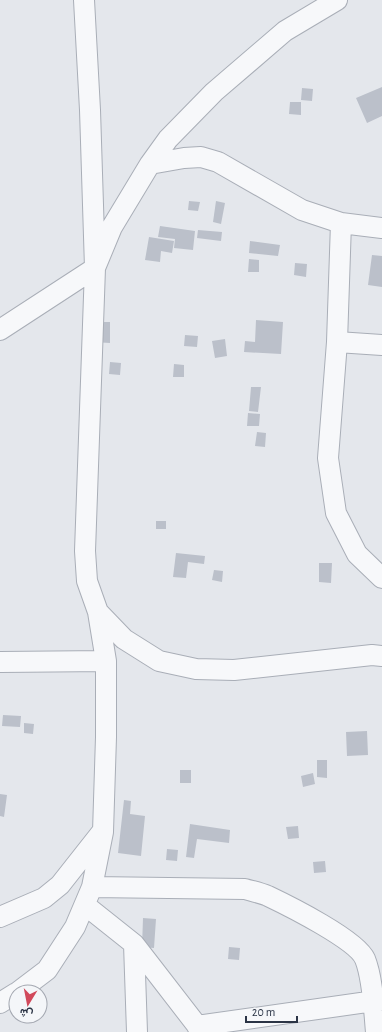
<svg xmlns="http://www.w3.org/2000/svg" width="382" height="1032" font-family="'Alegreya Sans',Vazirmatn,sans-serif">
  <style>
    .building { fill: #bbc0ca }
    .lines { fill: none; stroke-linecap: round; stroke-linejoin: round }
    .minor-casing { stroke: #a9aeb7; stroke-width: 22 }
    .minor { stroke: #f7f8fa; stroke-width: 20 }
  </style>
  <rect width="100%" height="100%" fill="#e4e7ec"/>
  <path class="building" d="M382,87V116L367,123L356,98Z
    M302,88L313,89L312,101L301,100Z
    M290,102H301V115L289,114Z
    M189,201L200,202L198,211L188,210Z
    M216,201L225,203L221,224L213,222Z
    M160,226L195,231L193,250L174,248L175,239L158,237Z
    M198,230L222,232L221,241L197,238Z
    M149,237L174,241L172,253L161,251L160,262L145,260Z
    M250,241L280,245L278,256L249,253Z
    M372,255L382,256V287L368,285Z
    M249,259L259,260V272H248Z
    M295,263L307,264L306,277L294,275Z
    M256,320L283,322L281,354L244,352L245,341L255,342Z
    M94,322H110V343L93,342Z
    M185,335L198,336L197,347L184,346Z
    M225,339L227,356L215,358L212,341Z
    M110,362L121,363L120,375L109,374Z
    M174,364L184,365V377H173Z
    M251,387H261L258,412L249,411Z
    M248,413L260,414L259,426H247Z
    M257,432L266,433L265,447L255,446Z
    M156,521H166V529H156Z
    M176,553L205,556L204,564L188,562L186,578L173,577Z
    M319,563H332L331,583L319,582Z
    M214,570L223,571L222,582L212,580Z
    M3,715L21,716L20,727L2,726Z
    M24,723L34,724L33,734L24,733Z
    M367,731L368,755L347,756L346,732Z
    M317,760H327V778L317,777Z
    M180,770H191V783H180Z
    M313,773L315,784L303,787L301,776Z
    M0,794L7,795L4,817L0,816Z
    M124,800L131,801L130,814L145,816L141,856L118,853Z
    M190,824L230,830L229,843L197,839L194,858L186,857Z
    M298,826L299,838L288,839L286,827Z
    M167,849L178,850L177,861L166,860Z
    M325,861L326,872L314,873L313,862Z
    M143,918L156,919L154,948L142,947Z
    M229,947L240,948L239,960L228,959Z"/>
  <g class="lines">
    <g class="minor-casing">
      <path id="minor" d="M150,164L184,158L201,157L218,162L302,210L341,223L382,228
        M341,223L337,342L328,458L336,513L357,554L382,578
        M0,330L95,268L112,227L150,164L168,139L214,92L285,31L337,0
        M337,342L382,345
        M98,612L124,639L159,661L196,669L234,670L372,655L382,656
        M0,662L106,661
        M92,887L245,889C252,891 261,893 268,896C289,906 357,940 365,959C373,979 374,1011 376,1032
        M85,905L134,944L202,1032
        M0,917L44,898L60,885L101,833
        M134,944L137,1032
        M18,992L47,970L75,927L92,887L103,832L106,737V661L98,612L87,581L85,551L95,268L90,110L84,0
        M0,1003L16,993
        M197,1026L382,1000"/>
    </g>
    <use href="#minor" class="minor"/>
  </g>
  <g transform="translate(28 1004) rotate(190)"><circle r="19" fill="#f4f6f9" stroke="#a4a8b1"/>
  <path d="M0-3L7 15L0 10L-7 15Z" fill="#d1495b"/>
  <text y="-6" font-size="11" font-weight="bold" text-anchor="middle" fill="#2b3445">ش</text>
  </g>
  <path d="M246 1016v6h51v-6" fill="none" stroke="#2b3445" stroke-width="2"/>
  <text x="252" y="1016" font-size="12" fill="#2b3445" stroke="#f4f6f9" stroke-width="3" paint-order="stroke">20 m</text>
</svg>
